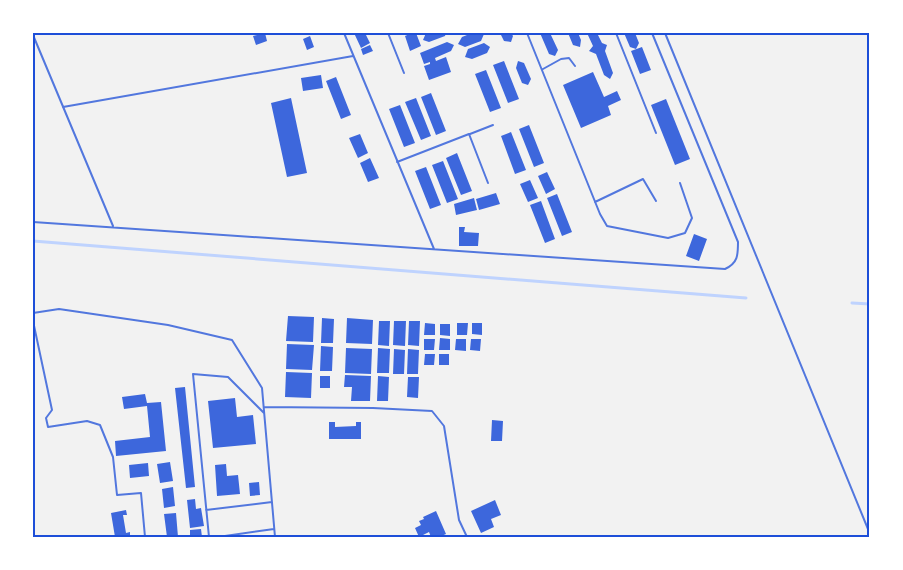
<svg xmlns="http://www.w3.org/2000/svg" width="903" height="570" font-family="'Fira Sans Condensed',sans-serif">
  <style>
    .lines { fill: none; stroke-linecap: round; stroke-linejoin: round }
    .stream { stroke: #bfd3fe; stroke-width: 3 }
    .building { fill: #3d67dc }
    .service { stroke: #5277de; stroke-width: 2 }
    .neatline { fill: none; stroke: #1d4ed8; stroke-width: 2 }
  </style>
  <rect width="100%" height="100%" fill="#f2f2f2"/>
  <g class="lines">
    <path class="stream" d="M33,241L746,298
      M852,303L870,304"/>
  </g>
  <path class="building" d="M265,33L267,41L256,45L253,36Z
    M354,33H365L370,43L361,48Z
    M412,33H416L421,46L410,51L405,36Z
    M426,33H446L445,36L429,42L423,40Z
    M472,33L484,34L481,41L465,47L458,44L462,37Z
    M500,33H511L513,36L511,42L504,41Z
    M540,33H550L558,50L555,56L549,54Z
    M568,33H578L581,40L580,47L573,45Z
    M587,33H597L602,43L607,45L605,51L613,73L610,79L604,75L596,54L589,51L593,46Z
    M624,33H635L639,43L636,49L630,47Z
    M310,36L314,47L307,50L303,39Z
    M447,42L454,45L451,51L435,58L436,61L446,57L451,72L429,80L424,66L430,64V62L424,64L420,53Z
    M484,43L490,47L487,53L472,59L465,57L468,49Z
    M370,45L373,51L363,55L361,49Z
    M642,47L651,70L640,74L631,51Z
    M504,61L519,99L508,103L493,65Z
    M518,61L524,63L531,79L528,85L522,83L516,68Z
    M486,70L501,108L490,112L475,74Z
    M593,72L604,97L617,91L621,100L608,106L611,115L581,128L563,85Z
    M321,75L323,88L303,91L301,78Z
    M336,77L351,115L341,119L326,81Z
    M431,93L446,131L436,135L421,97Z
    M291,98L307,173L287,177L271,103Z
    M416,98L431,136L421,140L405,102Z
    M666,99L690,159L675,165L651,105Z
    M400,105L415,143L404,147L389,109Z
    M529,125L544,163L534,167L519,129Z
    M511,132L526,170L515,174L501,136Z
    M360,134L368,153L358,158L349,138Z
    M457,153L472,191L461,195L446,158Z
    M370,158L379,178L368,182L360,163Z
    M443,161L458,199L447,203L432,165Z
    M426,167L441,205L430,209L415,171Z
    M547,172L555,189L546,194L538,176Z
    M530,180L538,198L528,202L520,184Z
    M496,193L500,204L479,210L476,199Z
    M557,194L572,232L562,236L547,198Z
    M474,198L477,210L456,215L454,204Z
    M541,201L555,239L545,243L530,205Z
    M459,227H465L464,232L479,233L478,246H459Z
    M694,234L707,239L699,261L686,256Z
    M288,316L314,317L313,342L286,341Z
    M322,318L334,319L333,343H321Z
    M347,318L373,320L372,344L346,343Z
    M379,321H390L389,346L378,345Z
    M394,321H406L405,346L393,345Z
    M409,321H420L419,346L408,345Z
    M425,323L435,324V335H424Z
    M457,323H468L467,335H457Z
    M472,323H482V335L472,334Z
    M440,324H450V336L440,335Z
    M440,338L450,339V350H439Z
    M424,339H435L434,350H424Z
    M456,339H466V351L455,350Z
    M471,339H481L480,351L470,350Z
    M287,344L314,345L312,370L286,369Z
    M321,346L333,347L332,371H320Z
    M346,348L372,349L371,374L345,373Z
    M378,348L390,349L389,373H377Z
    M394,349L405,350L404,374H393Z
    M408,349L419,350L418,374H407Z
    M425,354H435L434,365H424Z
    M439,354H449V365H439Z
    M286,372L312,373L311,398L285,397Z
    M345,375L371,376L370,401H351L352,387H344Z
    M320,376H330V388H320Z
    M378,376L389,377L388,401H377Z
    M408,377H419L418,398L407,397Z
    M185,387L195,487L186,488L175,388Z
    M145,394L147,403L161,402L166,451L116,456L115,441L150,437L147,406L124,409L122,397Z
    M235,398L237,417L253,415L256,444L213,448L208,401Z
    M492,420L503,421L502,441H491Z
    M329,422H335V427L356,426V422H361V439H329Z
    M170,462L173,481L160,483L157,464Z
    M148,463L149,476L130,478L129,465Z
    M226,464L227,476L238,475L240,494L217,496L215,465Z
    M259,482L260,495L250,496L249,483Z
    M173,487L175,506L164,508L162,489Z
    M195,499L196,509L201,508L204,526L190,528L187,500Z
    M495,500L501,515L491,519L494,527L481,533L471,511Z
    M126,510L127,515H123L126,533L130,532V537H115L111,513Z
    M436,511L446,534L439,537H431L429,532L419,537L415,528L421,525L419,521L424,519L423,517Z
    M176,513L178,537H167L164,514Z
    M201,529L202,537H190V530Z"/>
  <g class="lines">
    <path class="service" d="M344,33L434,249
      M388,33L404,73
      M527,33L600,214L607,226L668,238L685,233L692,218L680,183
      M616,33L656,133
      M665,33L870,534
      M33,35L113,226
      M543,69L561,59L569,58L575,66
      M63,107L353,56
      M470,134L493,125
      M397,162L469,134L488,183
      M595,202L643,179L656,201
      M33,222L725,269C738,263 738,255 738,242L652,33
      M33,313L59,309L168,325L232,340L262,388L275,537
      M33,321L52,410L46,418L48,427L87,421L100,425L113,457L117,495L141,493L145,537
      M264,407L373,408L432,411L444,426L459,520L467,537
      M206,510L272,502
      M209,537L193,374L228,377L264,413
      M218,537L274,529"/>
  </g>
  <rect width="903" height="570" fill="none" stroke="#ffffff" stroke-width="69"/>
  <rect x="34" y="34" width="834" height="502" class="neatline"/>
</svg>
